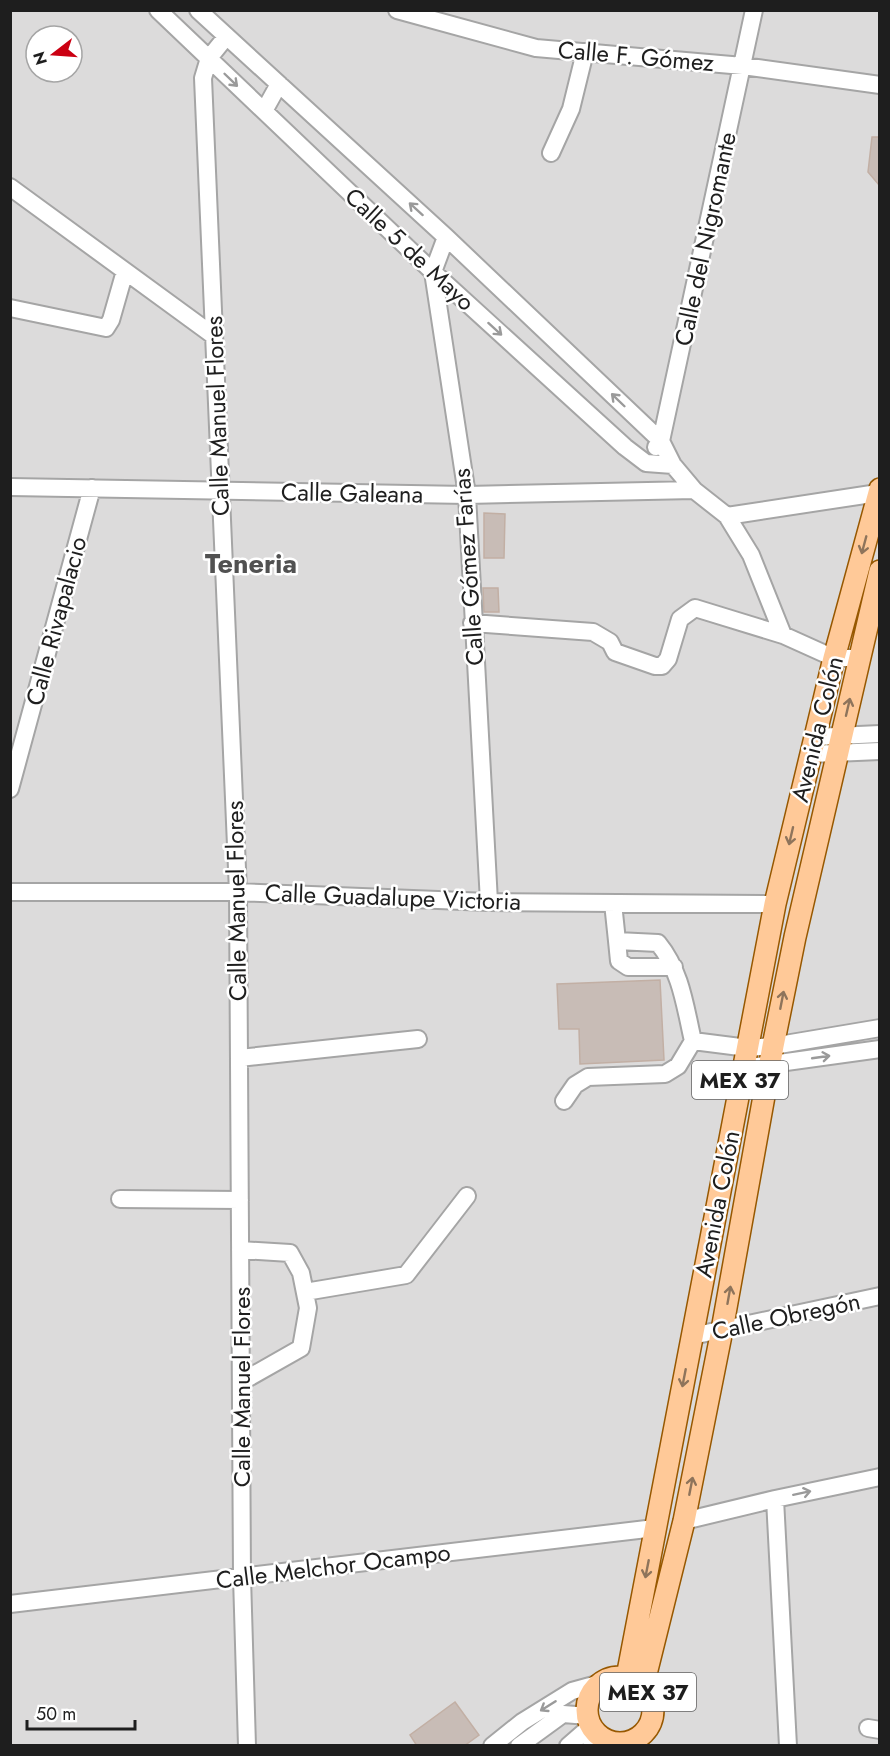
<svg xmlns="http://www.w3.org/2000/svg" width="890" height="1756" font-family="Jost,sans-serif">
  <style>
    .residential { fill: #dcdbdb; fill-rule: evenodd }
    .building { fill: #c8bcb6; stroke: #c2afa4; stroke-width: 1.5 }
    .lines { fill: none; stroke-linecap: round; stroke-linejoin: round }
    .minor-casing { stroke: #a5a5a5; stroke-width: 20 }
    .major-casing { stroke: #975800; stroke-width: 24 }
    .minor { stroke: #fff; stroke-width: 16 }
    .major { stroke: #ffc998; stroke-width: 21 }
    .oneway { stroke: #9a9a9a }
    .oneway2 { stroke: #8e745b }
    .labels { text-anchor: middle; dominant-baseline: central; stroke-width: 5; stroke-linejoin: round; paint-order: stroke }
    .shield { fill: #fff; stroke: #626262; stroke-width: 1.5 }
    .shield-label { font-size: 22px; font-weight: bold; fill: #1e1e1e }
    .street-label { font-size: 24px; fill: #1e1e1e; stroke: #fff }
    .quarter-label { font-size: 27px; font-weight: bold; fill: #515151; stroke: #fff }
  </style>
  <rect width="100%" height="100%" fill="#f0eae3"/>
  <path class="residential" d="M11,11H879V1745H11ZM36,36H72V72H36Z"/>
  <path class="building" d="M872,137H879V185L868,172Z
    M484,513L505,514L504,558H484Z
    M483,588H498L499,612H484Z
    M660,980L664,1060L580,1064L579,1029H559L557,984Z
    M455,1702L479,1735L464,1746H417L410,1735Z"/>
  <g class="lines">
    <g class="minor-casing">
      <path id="minor" d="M158,10L433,272L625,447L646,463L673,465
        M198,10L446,237L661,441L673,465L694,490L727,516L751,555L783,635L834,658H859
        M397,10L536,48L743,66L880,85
        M226,37L209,58L203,78L238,892L242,1577L247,1746
        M264,111L279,84
        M551,153L571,109L585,52
        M10,187L214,336
        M446,237L433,272L467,495L489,902
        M10,308L106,328L111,320L125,271
        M656,447L661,441L754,10
        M10,487L467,495L694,490
        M727,516L878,493
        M472,623L593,632L610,642L615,652L655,666H662L668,659L680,619L695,608L783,635
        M815,737L880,734
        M811,754L880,751
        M10,789L92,488
        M10,892H238L489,902L775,904
        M613,903L617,941L658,943C681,971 685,1006 693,1041
        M617,941L619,961L628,967H674
        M239,1058L418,1039
        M743,1068L880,1049
        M564,1101L575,1085L588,1077L665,1074L678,1066L693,1041L748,1048L773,1046L880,1028
        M120,1199L240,1200
        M240,1250L290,1253L301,1273L308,1308L301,1348L241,1382
        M305,1292L406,1275L467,1196
        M692,1336L880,1296
        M775,1499L788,1746
        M684,1521L775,1499L880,1477
        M10,1604L655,1528
        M868,1728L880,1730
        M492,1746L522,1722L572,1691L601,1683
        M519,1746L563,1714L588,1716
        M568,1746L591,1726
        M591,1746L606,1739
        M635,1746V1739"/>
    </g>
    <g class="major-casing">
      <path id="major" d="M627,1677L775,904L834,658L880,489
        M587 1710a33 33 0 1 1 66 0a33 33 0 1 1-66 0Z
        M643,1686L684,1521L722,1330L773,1046L795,937L880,571"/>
    </g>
    <use href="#minor" class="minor"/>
    <use href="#major" class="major"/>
  </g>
  <defs><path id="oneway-shaft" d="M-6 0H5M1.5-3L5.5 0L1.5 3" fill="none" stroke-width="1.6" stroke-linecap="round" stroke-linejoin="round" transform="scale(1.5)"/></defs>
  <g class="oneway">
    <use href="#oneway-shaft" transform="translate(231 80) rotate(44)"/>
    <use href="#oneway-shaft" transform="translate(416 209) rotate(-138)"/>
    <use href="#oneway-shaft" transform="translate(495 329) rotate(42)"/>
    <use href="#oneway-shaft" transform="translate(618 400) rotate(-136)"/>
    <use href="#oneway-shaft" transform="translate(821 1057) rotate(-8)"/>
    <use href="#oneway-shaft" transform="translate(802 1493) rotate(-12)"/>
    <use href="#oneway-shaft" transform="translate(548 1706) rotate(148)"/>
  </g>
  <g class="oneway2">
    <use href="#oneway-shaft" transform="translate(864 545) rotate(105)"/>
    <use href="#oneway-shaft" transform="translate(848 707) rotate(-77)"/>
    <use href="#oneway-shaft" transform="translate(791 836) rotate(103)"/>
    <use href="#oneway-shaft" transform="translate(782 1000) rotate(-79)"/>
    <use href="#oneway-shaft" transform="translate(729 1295) rotate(-80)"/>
    <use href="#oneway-shaft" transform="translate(684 1378) rotate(101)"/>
    <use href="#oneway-shaft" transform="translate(691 1486) rotate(-79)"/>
    <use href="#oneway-shaft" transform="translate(647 1569) rotate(101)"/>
  </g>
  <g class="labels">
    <g class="shield">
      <rect x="692" y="1061" width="96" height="38" rx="4.5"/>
      <rect x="600" y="1673" width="96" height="38" rx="4.5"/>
    </g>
    <g class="shield-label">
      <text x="740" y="1080">MEX 37</text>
      <text x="648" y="1692">MEX 37</text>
    </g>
    <g class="street-label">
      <text transform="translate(636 56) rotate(5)">Calle F. Gómez</text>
      <text transform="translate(705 239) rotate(-78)">Calle del Nigromante</text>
      <text transform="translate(410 249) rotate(43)">Calle 5 de Mayo</text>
      <text transform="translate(217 416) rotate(-92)">Calle Manuel Flores</text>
      <text transform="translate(352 493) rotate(1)">Calle Galeana</text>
      <text transform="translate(468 567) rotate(-94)">Calle Gómez Farías</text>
      <text transform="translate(56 621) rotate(-75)">Calle Rivapalacio</text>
      <text transform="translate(817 729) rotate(-76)">Avenida Colón</text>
      <text transform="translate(393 897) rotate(2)">Calle Guadalupe Victoria</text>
      <text transform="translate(236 901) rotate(-91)">Calle Manuel Flores</text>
      <text transform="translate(717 1204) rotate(-79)">Avenida Colón</text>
      <text transform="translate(786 1316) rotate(-12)">Calle Obregón</text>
      <text transform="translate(241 1387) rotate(-90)">Calle Manuel Flores</text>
      <text transform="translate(333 1566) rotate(-7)">Calle Melchor Ocampo</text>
    </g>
    <g class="quarter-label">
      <text x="251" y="563">Teneria</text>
    </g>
  </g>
  <rect width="890" height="1756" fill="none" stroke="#1e1e1e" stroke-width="24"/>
  <g transform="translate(54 54) rotate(253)"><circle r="28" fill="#ffffff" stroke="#a5a5a5" stroke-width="1.5"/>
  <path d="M0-4.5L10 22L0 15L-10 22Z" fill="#cb0012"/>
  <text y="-9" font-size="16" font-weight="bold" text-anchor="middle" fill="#1e1e1e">N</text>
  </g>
  <path d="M27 1720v9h108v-9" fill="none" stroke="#1e1e1e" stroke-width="3"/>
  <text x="36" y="1720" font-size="18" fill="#1e1e1e" stroke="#ffffff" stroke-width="4.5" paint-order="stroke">50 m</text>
</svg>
